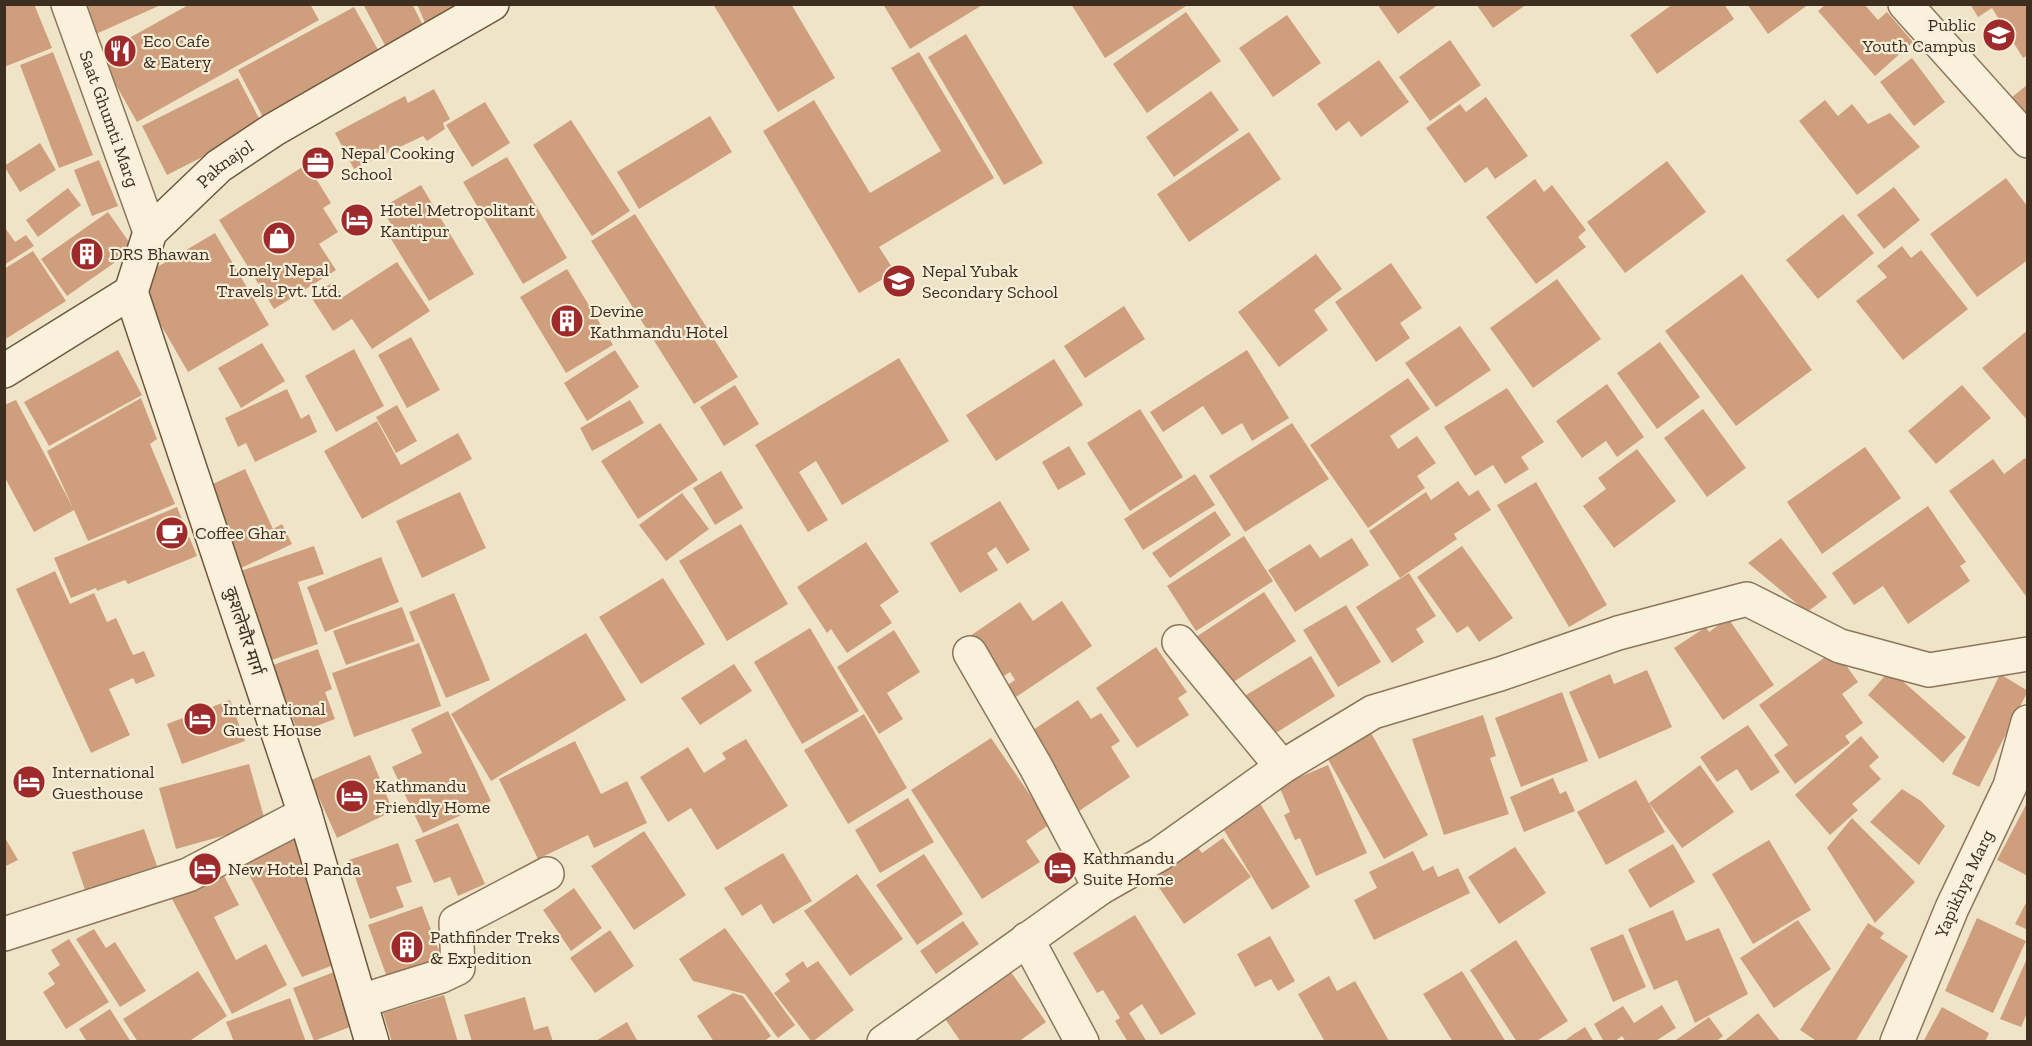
<svg xmlns="http://www.w3.org/2000/svg" width="2032" height="1046" font-family="'Zilla Slab','Noto Sans Devanagari',serif">
  <style>
    .building { fill: #cf9f7d }
    .lines { fill: none; stroke-linecap: round; stroke-linejoin: round }
    .street-casing { stroke: #8d765c; stroke-width: 36 }
    .secondary-casing { stroke: #6f573f; stroke-width: 36 }
    .street { stroke: #faf1dc; stroke-width: 33 }
    .secondary { stroke: #faf1dc; stroke-width: 33 }
    .labels { text-anchor: middle; dominant-baseline: central; stroke-width: 4.5; stroke-linejoin: round; paint-order: stroke }
    .poi-label { font-size: 18px; fill: #3d2e20; stroke: #f7eed8; text-anchor: start }
    .street-label { font-size: 18px; fill: #3d2e20; stroke: #f7eed8 }
  </style>
  <rect width="100%" height="100%" fill="#f0e4c8"/>
  <path class="building" d="M4,4H34L52,48L4,67Z
    M82,4H163L96,34Z
    M190,4H310L319,20L137,122L99,55Z
    M363,4H412L425,29L387,49Z
    M417,4H457L459,9L425,23Z
    M713,4H791L835,78L778,112Z
    M883,4H984L910,49Z
    M1071,4H1189L1105,58Z
    M1377,4H1439L1398,34Z
    M1476,4H1527L1493,28Z
    M1673,4H1724L1734,19L1657,74L1630,35Z
    M1747,4H1809L1768,34Z
    M1826,4H1864L1878,20L1887,12L1913,42L1875,76L1818,11Z
    M1970,4H2028V55L2023,58L1992,8L1978,17Z
    M354,7L381,55L264,119L238,70Z
    M1186,12L1221,61L1147,113L1113,64Z
    M1287,15L1321,63L1273,97L1239,48Z
    M966,34L1043,163L1004,185L928,57Z
    M1450,40L1481,85L1430,121L1399,77Z
    M53,52L93,155L59,168L20,65Z
    M919,52L994,178L879,247L895,272L859,293L763,131L814,100L870,193L941,151L891,68Z
    M1912,58L1945,102L1914,126L1880,82Z
    M1379,60L1409,102L1361,137L1349,121L1336,131L1317,104Z
    M238,78L263,126L167,175L142,126Z
    M2028,84V117L2011,98Z
    M434,89L450,119L443,123L445,129L427,141L423,136L354,169L335,133L405,96L408,103Z
    M1211,91L1239,130L1174,177L1146,137Z
    M1486,97L1528,156L1495,179L1487,167L1465,183L1426,128L1460,104L1466,112Z
    M1825,100L1838,116L1852,104L1868,124L1890,113L1920,147L1857,195L1799,121Z
    M485,102L510,143L472,167L446,125Z
    M710,116L732,152L639,209L617,172Z
    M571,120L630,211L592,236L533,145Z
    M1249,132L1281,179L1189,242L1157,194Z
    M40,143L56,170L20,192L4,166Z
    M507,157L567,258L523,284L463,182Z
    M99,160L118,206L92,216L74,170Z
    M1667,161L1706,212L1625,273L1587,222Z
    M307,164L331,203L323,208L338,232L319,244L336,270L274,309L219,220Z
    M2006,178L2028,207V260L1977,297L1930,234Z
    M1535,179L1544,192L1552,185L1586,230L1578,237L1586,247L1536,284L1486,217Z
    M421,185L474,274L429,301L391,239L398,235L381,208Z
    M1894,187L1920,220L1884,249L1857,215Z
    M68,188L81,205L38,237L26,220Z
    M108,212L134,249L67,296L41,259Z
    M635,214L738,377L694,404L591,241Z
    M1843,214L1874,253L1818,299L1786,260Z
    M4,226L15,242L26,235L34,246L4,265Z
    M215,233L269,325L188,372L135,280Z
    M1902,246L1911,258L1921,250L1968,309L1903,360L1856,301L1887,277L1877,266Z
    M33,251L66,301L4,340V269Z
    M1316,254L1342,289L1314,310L1328,330L1279,367L1238,312Z
    M397,262L430,311L372,349L352,319L333,331L311,297L333,282L343,297Z
    M1391,263L1422,308L1400,323L1410,338L1376,362L1335,302Z
    M567,269L613,345L566,373L520,297Z
    M1742,274L1812,370L1736,426L1665,331Z
    M1557,279L1601,339L1533,388L1490,328Z
    M1124,306L1145,339L1085,378L1064,346Z
    M1460,326L1491,370L1436,407L1405,363Z
    M2028,330V421L1982,368Z
    M411,337L440,390L407,408L378,355Z
    M1660,342L1700,397L1657,429L1617,373Z
    M262,343L285,381L241,408L218,368Z
    M354,349L384,406L336,432L305,376Z
    M118,350L142,395L49,446L24,402Z
    M615,350L639,387L587,421L564,383Z
    M1247,350L1289,418L1252,441L1242,423L1222,435L1203,406L1163,432L1150,412Z
    M899,358L949,441L842,505L816,461L799,472L828,520L808,532L755,445Z
    M1054,359L1083,405L996,461L966,415Z
    M1408,378L1430,409L1390,436L1398,449L1417,436L1436,463L1417,476L1425,488L1368,528L1310,445Z
    M1607,384L1644,437L1617,457L1606,441L1582,458L1556,421Z
    M735,385L759,424L724,446L700,407Z
    M1962,385L1991,418L1936,464L1908,431Z
    M1507,388L1544,442L1521,457L1529,469L1505,484L1493,465L1475,476L1444,427Z
    M287,389L301,419L309,414L317,432L255,462L246,443L238,447L225,418Z
    M141,398L157,439L150,444L175,504L88,541L74,510L34,532L4,476V405L16,400L73,508L47,451Z
    M630,400L644,423L592,451L580,428Z
    M397,405L417,441L396,453L376,417Z
    M1140,409L1183,477L1130,511L1087,443Z
    M1703,409L1746,468L1707,497L1664,438Z
    M377,421L401,465L458,433L472,459L362,519L324,451Z
    M660,423L698,480L638,519L601,461Z
    M1292,423L1329,479L1245,532L1209,476Z
    M1069,446L1086,474L1058,490L1042,462Z
    M1865,447L1901,498L1822,554L1787,502Z
    M1637,449L1676,501L1614,548L1583,506L1606,489L1598,478Z
    M2025,458L2028,461V599L1949,491L1993,459L2004,474Z
    M245,469L273,529L282,524L292,544L239,569L202,489Z
    M721,471L743,508L715,525L693,488Z
    M1195,474L1215,505L1143,550L1124,519Z
    M1458,481L1469,496L1478,490L1491,510L1454,534L1457,539L1400,578L1369,531L1426,492L1431,500Z
    M1536,482L1607,605L1569,627L1497,505Z
    M460,492L486,548L422,578L396,521Z
    M682,493L709,529L666,561L639,525Z
    M1000,501L1030,550L1007,564L996,547L987,553L998,570L960,593L930,543Z
    M1928,506L1966,562L1960,566L1970,581L1908,624L1883,586L1854,605L1832,573Z
    M177,507L197,556L128,584L125,580L97,591L96,588L71,598L54,558Z
    M1215,511L1231,535L1170,578L1152,553Z
    M741,524L788,604L727,641L679,561Z
    M1244,536L1273,581L1196,631L1167,586Z
    M1352,538L1369,565L1295,612L1268,570L1310,544L1320,558Z
    M1781,538L1827,597L1807,612L1748,563Z
    M866,542L899,592L880,605L892,623L847,653L831,629L827,633L797,587Z
    M314,546L324,574L298,582L318,644L260,664L229,575Z
    M1462,546L1513,618L1479,642L1468,626L1457,633L1417,577Z
    M381,557L399,602L325,632L307,587Z
    M55,571L70,604L94,593L107,622L116,618L133,655L144,651L155,676L136,684L133,678L109,689L130,735L91,753L16,589Z
    M1409,573L1436,616L1416,629L1424,642L1392,663L1356,607Z
    M663,578L705,644L641,684L599,617Z
    M1264,592L1296,641L1224,688L1193,639Z
    M454,593L490,680L446,698L409,612Z
    M1062,601L1092,646L1007,703L999,691L1015,680L1010,672L992,684L982,654L970,636L1020,602L1033,621Z
    M1346,605L1381,662L1338,687L1303,630Z
    M402,607L415,641L346,665L333,631Z
    M1728,618L1774,685L1723,720L1674,648L1706,627L1709,632Z
    M810,628L859,711L802,744L754,662Z
    M894,630L920,672L887,693L903,719L879,734L837,667Z
    M586,633L626,700L491,781L451,714Z
    M419,643L441,706L354,737L332,673Z
    M1156,647L1187,692L1178,698L1189,715L1137,748L1096,688Z
    M318,649L332,689L325,692L335,719L298,733L273,665Z
    M1835,650L1858,682L1842,694L1863,723L1845,736L1850,743L1795,784L1774,755L1788,745L1759,705Z
    M1311,656L1335,696L1271,736L1246,695Z
    M734,664L752,691L700,725L681,698Z
    M1647,670L1672,727L1599,759L1569,692L1610,674L1614,684Z
    M1890,670L1966,737L1943,763L1868,695Z
    M2000,674L2028,691L1979,787L1952,774Z
    M1562,692L1588,761L1521,787L1495,718Z
    M230,700L245,741L182,764L167,724Z
    M1078,700L1091,719L1101,713L1120,741L1111,747L1130,777L1073,815L1021,738Z
    M448,711L491,801L423,833L392,767L422,753L411,729Z
    M864,714L907,788L848,824L804,750Z
    M1483,715L1496,756L1490,758L1509,814L1444,835L1412,739Z
    M1365,722L1428,835L1384,859L1321,747Z
    M1748,725L1780,772L1751,791L1737,769L1717,782L1700,757Z
    M1861,736L1879,757L1869,766L1881,779L1852,804L1858,810L1830,835L1795,795Z
    M991,738L1050,824L1026,841L1040,862L982,899L911,790Z
    M746,739L788,806L717,850L691,808L668,822L640,777L688,747L704,773L726,759L722,753Z
    M575,741L601,794L627,781L647,823L594,848L588,835L538,859L499,779Z
    M370,755L393,811L337,838L311,780Z
    M249,764L266,824L176,849L159,788Z
    M1328,765L1367,853L1316,876L1300,838L1295,840L1284,815L1290,812L1279,786Z
    M1700,765L1734,812L1682,848L1649,803Z
    M1553,778L1560,794L1566,791L1575,811L1524,832L1510,797Z
    M1636,780L1665,832L1606,865L1577,812Z
    M1902,789L1921,801L1945,826L1919,865L1870,822Z
    M1254,793L1310,887L1272,910L1216,817Z
    M908,798L934,842L880,873L855,830Z
    M2028,801V876L1997,860Z
    M1852,818L1915,882L1875,923L1827,848Z
    M458,823L485,884L458,896L450,877L434,883L415,840Z
    M144,829L157,866L85,890L72,852Z
    M292,829L339,963L302,977L238,853Z
    M644,831L686,895L634,930L591,866Z
    M4,836L18,860L4,867Z
    M1223,838L1251,877L1184,924L1151,876L1196,845L1202,853Z
    M1769,840L1811,910L1753,944L1712,874Z
    M398,843L412,882L396,887L404,907L370,919L349,860Z
    M1673,844L1695,882L1650,908L1628,870Z
    M1515,847L1546,893L1499,924L1468,877Z
    M1413,851L1423,871L1433,866L1438,877L1458,868L1470,893L1374,940L1354,900L1377,888L1369,872Z
    M783,853L812,901L773,924L761,904L742,916L724,888Z
    M924,854L963,914L917,945L876,885Z
    M220,868L239,905L214,917L236,960L266,944L287,985L232,1014L170,895Z
    M857,874L903,939L850,976L804,911Z
    M574,888L602,928L571,951L543,910Z
    M2028,899V930L2015,924Z
    M422,906L446,969L391,988L368,925Z
    M1673,910L1686,941L1719,928L1748,994L1695,1023L1677,980L1654,990L1628,929Z
    M1135,915L1196,1014L1161,1035L1142,1004L1129,1013L1147,1042H1128L1115,1021L1120,1018L1103,990L1097,993L1073,953Z
    M1977,918L2026,941L1993,1013L1945,991Z
    M1798,920L1831,969L1774,1008L1740,958Z
    M963,921L979,944L936,974L920,951Z
    M1868,923L1884,933L1880,938L1908,956L1855,1042H1818L1800,1030Z
    M725,928L795,1025L778,1038L745,994L693,981L679,959Z
    M94,929L106,948L115,942L146,991L120,1007L76,939Z
    M610,930L634,966L595,993L570,958Z
    M1623,934L1646,987L1613,1002L1590,948Z
    M1270,936L1295,981L1278,991L1271,979L1255,987L1237,954Z
    M69,939L109,1002L66,1029L43,992L55,984L48,973L60,965L51,950Z
    M1516,940L1568,1021L1535,1042H1517L1470,970Z
    M2028,956V1011L2021,1027L2000,1019Z
    M803,961L807,968L818,961L854,1010L812,1042L774,993L790,981L785,974Z
    M1006,965L1046,1022L1018,1042H961L939,1010Z
    M339,970L360,1023L314,1041L293,988Z
    M198,971L227,1016L188,1042H138L123,1019Z
    M1462,971L1506,1042H1453L1423,994Z
    M1329,976L1337,991L1355,981L1389,1041L1325,1042L1298,994Z
    M733,993L743,996L771,1036L763,1042H714L697,1016Z
    M444,995L458,1042H392L383,1013Z
    M525,997L534,1030L548,1026L553,1042H472L464,1015Z
    M290,998L306,1042H234L226,1022Z
    M1662,1005L1676,1028L1654,1042H1626L1622,1036L1614,1042H1604L1594,1024L1623,1006L1634,1023Z
    M1942,1007L1989,1033L1985,1042H1923Z
    M110,1009L131,1042H87L79,1029Z
    M1758,1013L1781,1042H1723Z
    M1709,1017L1723,1036L1715,1042H1673Z
    M627,1022L638,1042H594Z
    M1585,1027L1594,1042H1563L1574,1034Z"/>
  <g class="lines">
    <g class="street-casing">
      <g id="street">
        <path id="s1" d="M68,4L150,232"/>
        <path d="M1905,4L2028,141"/>
        <path d="M1179,642L1282,767"/>
        <path d="M970,653L1036,767L1100,888"/>
        <path d="M4,934L188,875L305,814"/>
        <path d="M1027,939L1082,1042"/>
        <path d="M361,1001L441,976L458,968L456,922L547,874"/>
        <path d="M884,1042L1100,888L1160,854L1282,767L1373,712L1500,674L1618,633L1747,599L1840,646L1929,670L2028,654"/>
        <path id="s2" d="M1897,1042L1952,908L2010,786L2028,722"/>
      </g>
    </g>
    <g class="secondary-casing">
      <g id="secondary">
        <path d="M131,292L305,814L372,1042"/>
        <path id="s3" d="M4,371L131,292L150,232L219,166L273,130L492,4"/>
      </g>
    </g>
    <use href="#street" class="street"/>
    <use href="#secondary" class="secondary"/>
  </g>
  <defs>
    <g id="university-disc" transform="scale(1.725)"><circle r="9.5" fill="#9e2a2b" stroke="#f7eed8"/><path d="M0-5L7-2L0 1L-7-2ZM-4 1L0 2.5L4 1V4Q0 6-4 4Z" fill="#fff"/></g>
    <g id="restaurant-disc" transform="scale(1.725)"><circle r="9.5" fill="#9e2a2b" stroke="#f7eed8"/><path d="M-5-6h1v4h1v-4h1v4h1v-4h1v5L-1.5 .5V6h-2V.5L-5-1ZM5-6V6H3V1.5H1.5Q1.5-4 5-6Z" fill="#fff"/></g>
    <g id="office-disc" transform="scale(1.725)"><circle r="9.5" fill="#9e2a2b" stroke="#f7eed8"/><path d="M-6-3h4V-5.5h4V-3h4V5H-6ZM-1-4.5V-3h2v-1.5ZM-6 0V1H6V0Z" fill="#fff"/></g>
    <g id="hotel-disc" transform="scale(1.725)"><circle r="9.5" fill="#9e2a2b" stroke="#f7eed8"/><path d="M-6-4.5h1.5V1H6V5H4.5V3h-9V5H-6ZM-4 0a1.8 1.8 0 1 1 3.6 0ZM.5 0V-2.5h3Q6-2.5 6 0Z" fill="#fff"/></g>
    <g id="shop-disc" transform="scale(1.725)"><circle r="9.5" fill="#9e2a2b" stroke="#f7eed8"/><path d="M-5-2.5h2.3a2.7 3.5 0 0 1 5.4 0H5L5.5 6h-11ZM-1.5-2.5h3a1.5 2.3 0 0 0-3 0Z" fill="#fff"/></g>
    <g id="building-disc" transform="scale(1.725)"><circle r="9.5" fill="#9e2a2b" stroke="#f7eed8"/><path d="M-4-6H4V6H1V3H-1V6H-4ZM-2.5-4.3h1.7v1.8h-1.7ZM.8-4.3h1.7v1.8H.8ZM-2.5-1h1.7V.8h-1.7ZM.8-1h1.7V.8H.8Z" fill="#fff"/></g>
    <g id="school-disc" transform="scale(1.725)"><circle r="9.5" fill="#9e2a2b" stroke="#f7eed8"/><path d="M0-5L7-2L0 1L-7-2ZM-4 1L0 2.5L4 1V4Q0 6-4 4Z" fill="#fff"/></g>
    <g id="cafe-disc" transform="scale(1.725)"><circle r="9.5" fill="#9e2a2b" stroke="#f7eed8"/><path d="M-5.5-4.5H6V0H3Q3 3.5 0 3.5H-2.5Q-5.5 3.5-5.5 0ZM3-3.2v2h1.7v-2ZM-6 4.5H4V6H-6Z" fill="#fff"/></g>
  </defs>
  <g fill-rule="evenodd">
    <use href="#university-disc" x="1999" y="35"/>
    <use href="#restaurant-disc" x="120" y="51"/>
    <use href="#office-disc" x="318" y="163"/>
    <use href="#hotel-disc" x="357" y="220"/>
    <use href="#shop-disc" x="279" y="238"/>
    <use href="#building-disc" x="87" y="254"/>
    <use href="#school-disc" x="899" y="281"/>
    <use href="#building-disc" x="567" y="321"/>
    <use href="#cafe-disc" x="172" y="533"/>
    <use href="#hotel-disc" x="200" y="719"/>
    <use href="#hotel-disc" x="29" y="782"/>
    <use href="#hotel-disc" x="352" y="796"/>
    <use href="#hotel-disc" x="1060" y="868"/>
    <use href="#hotel-disc" x="205" y="869"/>
    <use href="#building-disc" x="407" y="947"/>
  </g>
  <g class="labels">
    <g class="poi-label">
      <text x="1976" y="25" text-anchor="end">Public<tspan x="1976" dy="21">Youth Campus</tspan></text>
      <text x="143" y="41">Eco Cafe<tspan x="143" dy="21">&amp; Eatery</tspan></text>
      <text x="341" y="153">Nepal Cooking<tspan x="341" dy="21">School</tspan></text>
      <text x="380" y="210">Hotel Metropolitant<tspan x="380" dy="21">Kantipur</tspan></text>
      <text x="110" y="254">DRS Bhawan</text>
      <text x="279" y="270" text-anchor="middle">Lonely Nepal<tspan x="279" dy="21">Travels Pvt. Ltd.</tspan></text>
      <text x="922" y="271">Nepal Yubak<tspan x="922" dy="21">Secondary School</tspan></text>
      <text x="590" y="311">Devine<tspan x="590" dy="21">Kathmandu Hotel</tspan></text>
      <text x="195" y="533">Coffee Ghar</text>
      <text x="223" y="709">International<tspan x="223" dy="21">Guest House</tspan></text>
      <text x="52" y="772">International<tspan x="52" dy="21">Guesthouse</tspan></text>
      <text x="375" y="786">Kathmandu<tspan x="375" dy="21">Friendly Home</tspan></text>
      <text x="1083" y="858">Kathmandu<tspan x="1083" dy="21">Suite Home</tspan></text>
      <text x="228" y="869">New Hotel Panda</text>
      <text x="430" y="937">Pathfinder Treks<tspan x="430" dy="21">&amp; Expedition</tspan></text>
    </g>
    <g class="street-label">
      <text stroke="none"><textPath href="#s1" startOffset="122">Saat Ghumti Marg</textPath></text>
      <text stroke="none"><textPath href="#s3" startOffset="314">Paknajol</textPath></text>
      <text transform="translate(244 631) rotate(72)">कुशलेचौर मार्ग</text>
      <text stroke="none"><textPath href="#s2" startOffset="172">Yapikhya Marg</textPath></text>
    </g>
  </g>
  <rect width="2032" height="1046" fill="none" stroke="#3d2e20" stroke-width="12"/>
</svg>
